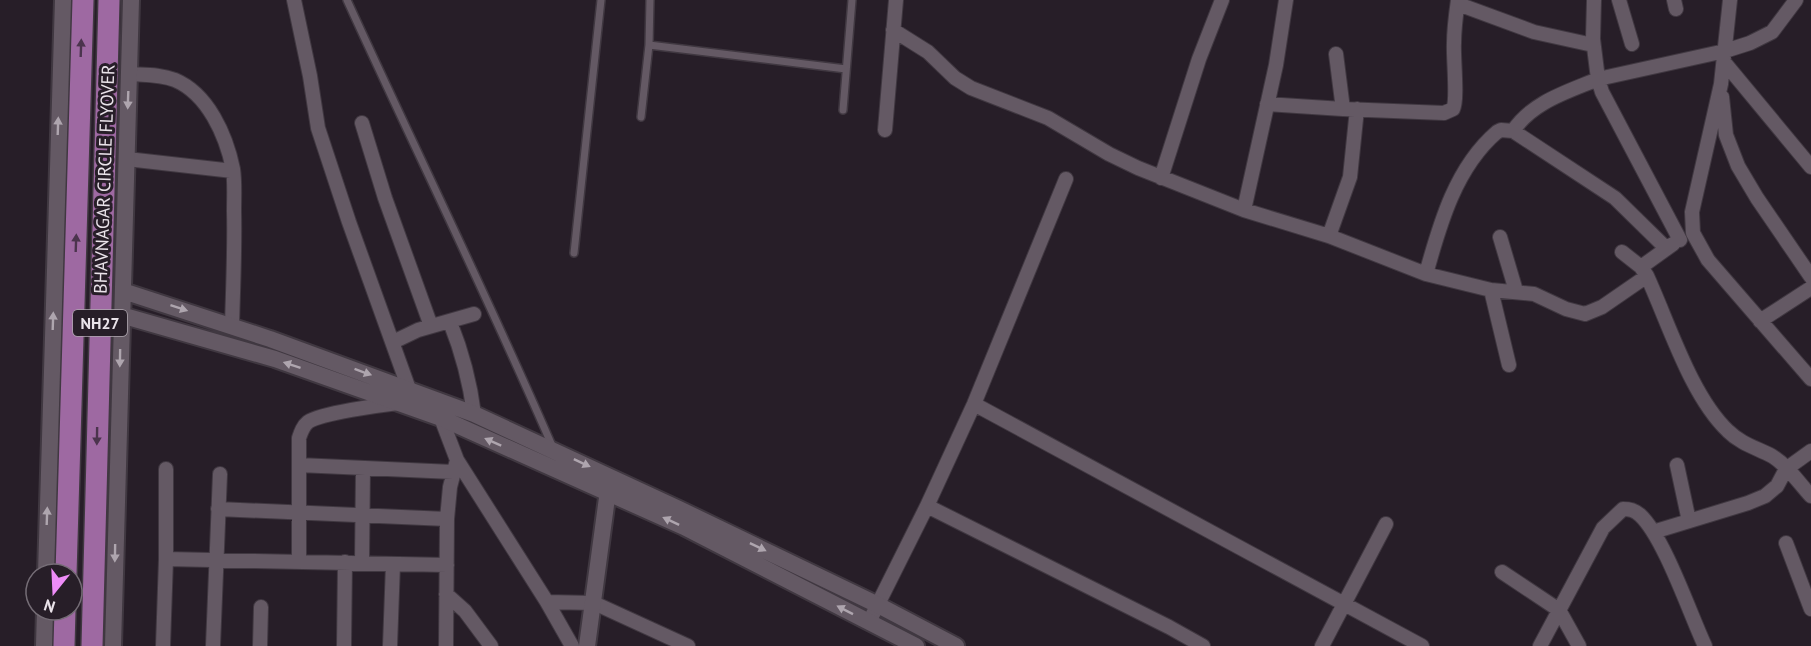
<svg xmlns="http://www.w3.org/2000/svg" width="1811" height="646" font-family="'PT Sans',sans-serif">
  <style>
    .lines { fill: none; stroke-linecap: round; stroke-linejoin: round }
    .service-casing { stroke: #403841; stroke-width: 10 }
    .minor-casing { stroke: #403841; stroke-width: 16 }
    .tertiary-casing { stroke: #403841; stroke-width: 20 }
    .trunk-casing { stroke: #403841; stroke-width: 24 }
    .service { stroke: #645964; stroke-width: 7 }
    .minor { stroke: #645964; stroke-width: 14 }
    .tertiary { stroke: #645964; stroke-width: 16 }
    .trunk { stroke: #9e69a2; stroke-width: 21 }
    .oneway { fill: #4b344d }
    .oneway2 { fill: #aea5ae }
    .labels { text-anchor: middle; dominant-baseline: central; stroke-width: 6; stroke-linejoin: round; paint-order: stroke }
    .shield { fill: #271e28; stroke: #b0a8b0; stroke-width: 1.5 }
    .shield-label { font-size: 16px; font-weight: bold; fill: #eae3ea }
    .street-label { font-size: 18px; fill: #eae3ea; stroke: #271e28 }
  </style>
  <rect width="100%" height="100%" fill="#271e28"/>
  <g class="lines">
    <g class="service-casing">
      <path id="service" d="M347,0C415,149 488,297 553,448
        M649,45L846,69
        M843,110L852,0
        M641,117L649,45L650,0
        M574,253L601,0"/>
    </g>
    <g class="minor-casing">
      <path id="minor" d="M294,0L310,76L318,128L349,222L409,389
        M1594,0L1593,39L1598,79L1725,51L1750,43L1772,32L1796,0
        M1619,0L1632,44
        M1674,0L1676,9
        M1730,0L1721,84L1692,212L1693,233L1708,260L1811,379
        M1458,4L1534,32L1593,45
        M893,30L928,52L955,78L971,88L1048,118L1109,154L1138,168L1244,210L1329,236L1426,274L1491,290L1534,294L1566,309L1585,314L1602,307L1647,276
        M1724,62L1811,167
        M129,74C144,75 160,74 175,80C208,94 226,135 233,169C235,182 234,197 234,211C235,249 233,288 232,326
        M1722,97L1726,135L1738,166L1757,198L1811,277
        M1267,104L1343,109L1336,54
        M1343,109L1444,113L1453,109C1458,100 1453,56 1454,43C1454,28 1456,14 1458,0
        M362,123L385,198L431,326
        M885,130L896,0
        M127,159L233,171
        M1161,178L1199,59L1222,0
        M1244,210L1276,65L1286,0
        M1329,236L1350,177L1357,109
        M1500,237L1516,291
        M1666,248L1615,198L1513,131C1532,102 1567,92 1598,79L1602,92L1680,240
        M1622,252L1641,267L1647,276C1669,324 1691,396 1728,431C1741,444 1757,448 1772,456C1787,465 1799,483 1811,496
        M1641,267L1673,244
        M1426,274C1440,223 1456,167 1497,132L1501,130L1513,131
        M1491,290L1509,365
        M1760,321L1811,288
        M450,322C462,352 470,382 474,414
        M393,342L418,330L474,314
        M974,404L1422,646
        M441,418L457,460L547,602L572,646
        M299,465L453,472
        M1677,465L1689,521
        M927,506L1169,627L1203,646
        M218,509L447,519
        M1653,532L1748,503L1765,496L1777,486L1786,469L1811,451
        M1786,543L1811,609
        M166,559L447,565
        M299,562V438C301,432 303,426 308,422C321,413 381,405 398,403
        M362,562L363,468
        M1502,572L1559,610L1579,646
        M446,594L465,611L491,646
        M547,602L594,603L688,646
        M869,622L927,506L974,404L1066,179
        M163,646L166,559V469
        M213,646L220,474
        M260,646L261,607
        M344,646L345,562
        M390,646L393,564
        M446,646L447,519L450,487L457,460
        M1322,646L1386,524
        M1540,646L1603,528L1623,509C1630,509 1634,510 1640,515C1664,537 1690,614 1705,646"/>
    </g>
    <g class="tertiary-casing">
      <path id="tertiary" d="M123,291L270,339L474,414L679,509L878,605L956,646
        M121,315L275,359L441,418L684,527L916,646
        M46,574L63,0
        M44,646L45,610
        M113,646L131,0
        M587,646L609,483"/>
    </g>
    <g class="trunk-casing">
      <path id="trunk" d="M66,574L83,0
        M64,646L65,610
        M92,646L109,0"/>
    </g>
    <use href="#service" class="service"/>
    <use href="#minor" class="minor"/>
    <use href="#tertiary" class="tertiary"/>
    <use href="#trunk" class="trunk"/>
  </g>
  <defs><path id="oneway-solid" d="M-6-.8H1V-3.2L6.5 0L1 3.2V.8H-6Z" transform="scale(1.5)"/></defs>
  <g class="oneway">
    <use href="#oneway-solid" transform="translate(81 48) rotate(-88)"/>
    <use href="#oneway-solid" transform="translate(76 243) rotate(-88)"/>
    <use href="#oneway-solid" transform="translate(97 436) rotate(91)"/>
  </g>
  <g class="oneway2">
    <use href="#oneway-solid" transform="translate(128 100) rotate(92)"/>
    <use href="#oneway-solid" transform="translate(58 126) rotate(-88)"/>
    <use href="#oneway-solid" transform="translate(179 308) rotate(18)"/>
    <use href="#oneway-solid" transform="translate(53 321) rotate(-88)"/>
    <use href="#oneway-solid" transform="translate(120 358) rotate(91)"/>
    <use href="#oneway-solid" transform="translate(292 365) rotate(-162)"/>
    <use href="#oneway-solid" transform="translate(363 372) rotate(20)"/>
    <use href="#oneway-solid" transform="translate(493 442) rotate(-156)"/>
    <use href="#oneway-solid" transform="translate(582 463) rotate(25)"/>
    <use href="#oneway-solid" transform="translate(47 516) rotate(-88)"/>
    <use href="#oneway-solid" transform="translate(671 521) rotate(-155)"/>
    <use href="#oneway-solid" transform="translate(758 547) rotate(26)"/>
    <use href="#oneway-solid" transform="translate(115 553) rotate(91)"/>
    <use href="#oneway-solid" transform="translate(845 610) rotate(-153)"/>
  </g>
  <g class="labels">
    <rect class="shield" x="73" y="310" width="54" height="26" rx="4.5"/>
    <g class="shield-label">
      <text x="100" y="323">NH27</text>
    </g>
    <g class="street-label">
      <text transform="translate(104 179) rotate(-88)">BHAVNAGAR CIRCLE FLYOVER</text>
    </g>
  </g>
  <g transform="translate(54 592) rotate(198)"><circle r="28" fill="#271e28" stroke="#756d76" stroke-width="1.5"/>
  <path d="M0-4.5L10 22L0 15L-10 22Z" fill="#ee8cf8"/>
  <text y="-9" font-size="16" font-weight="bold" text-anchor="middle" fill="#eae3ea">N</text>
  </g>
</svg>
